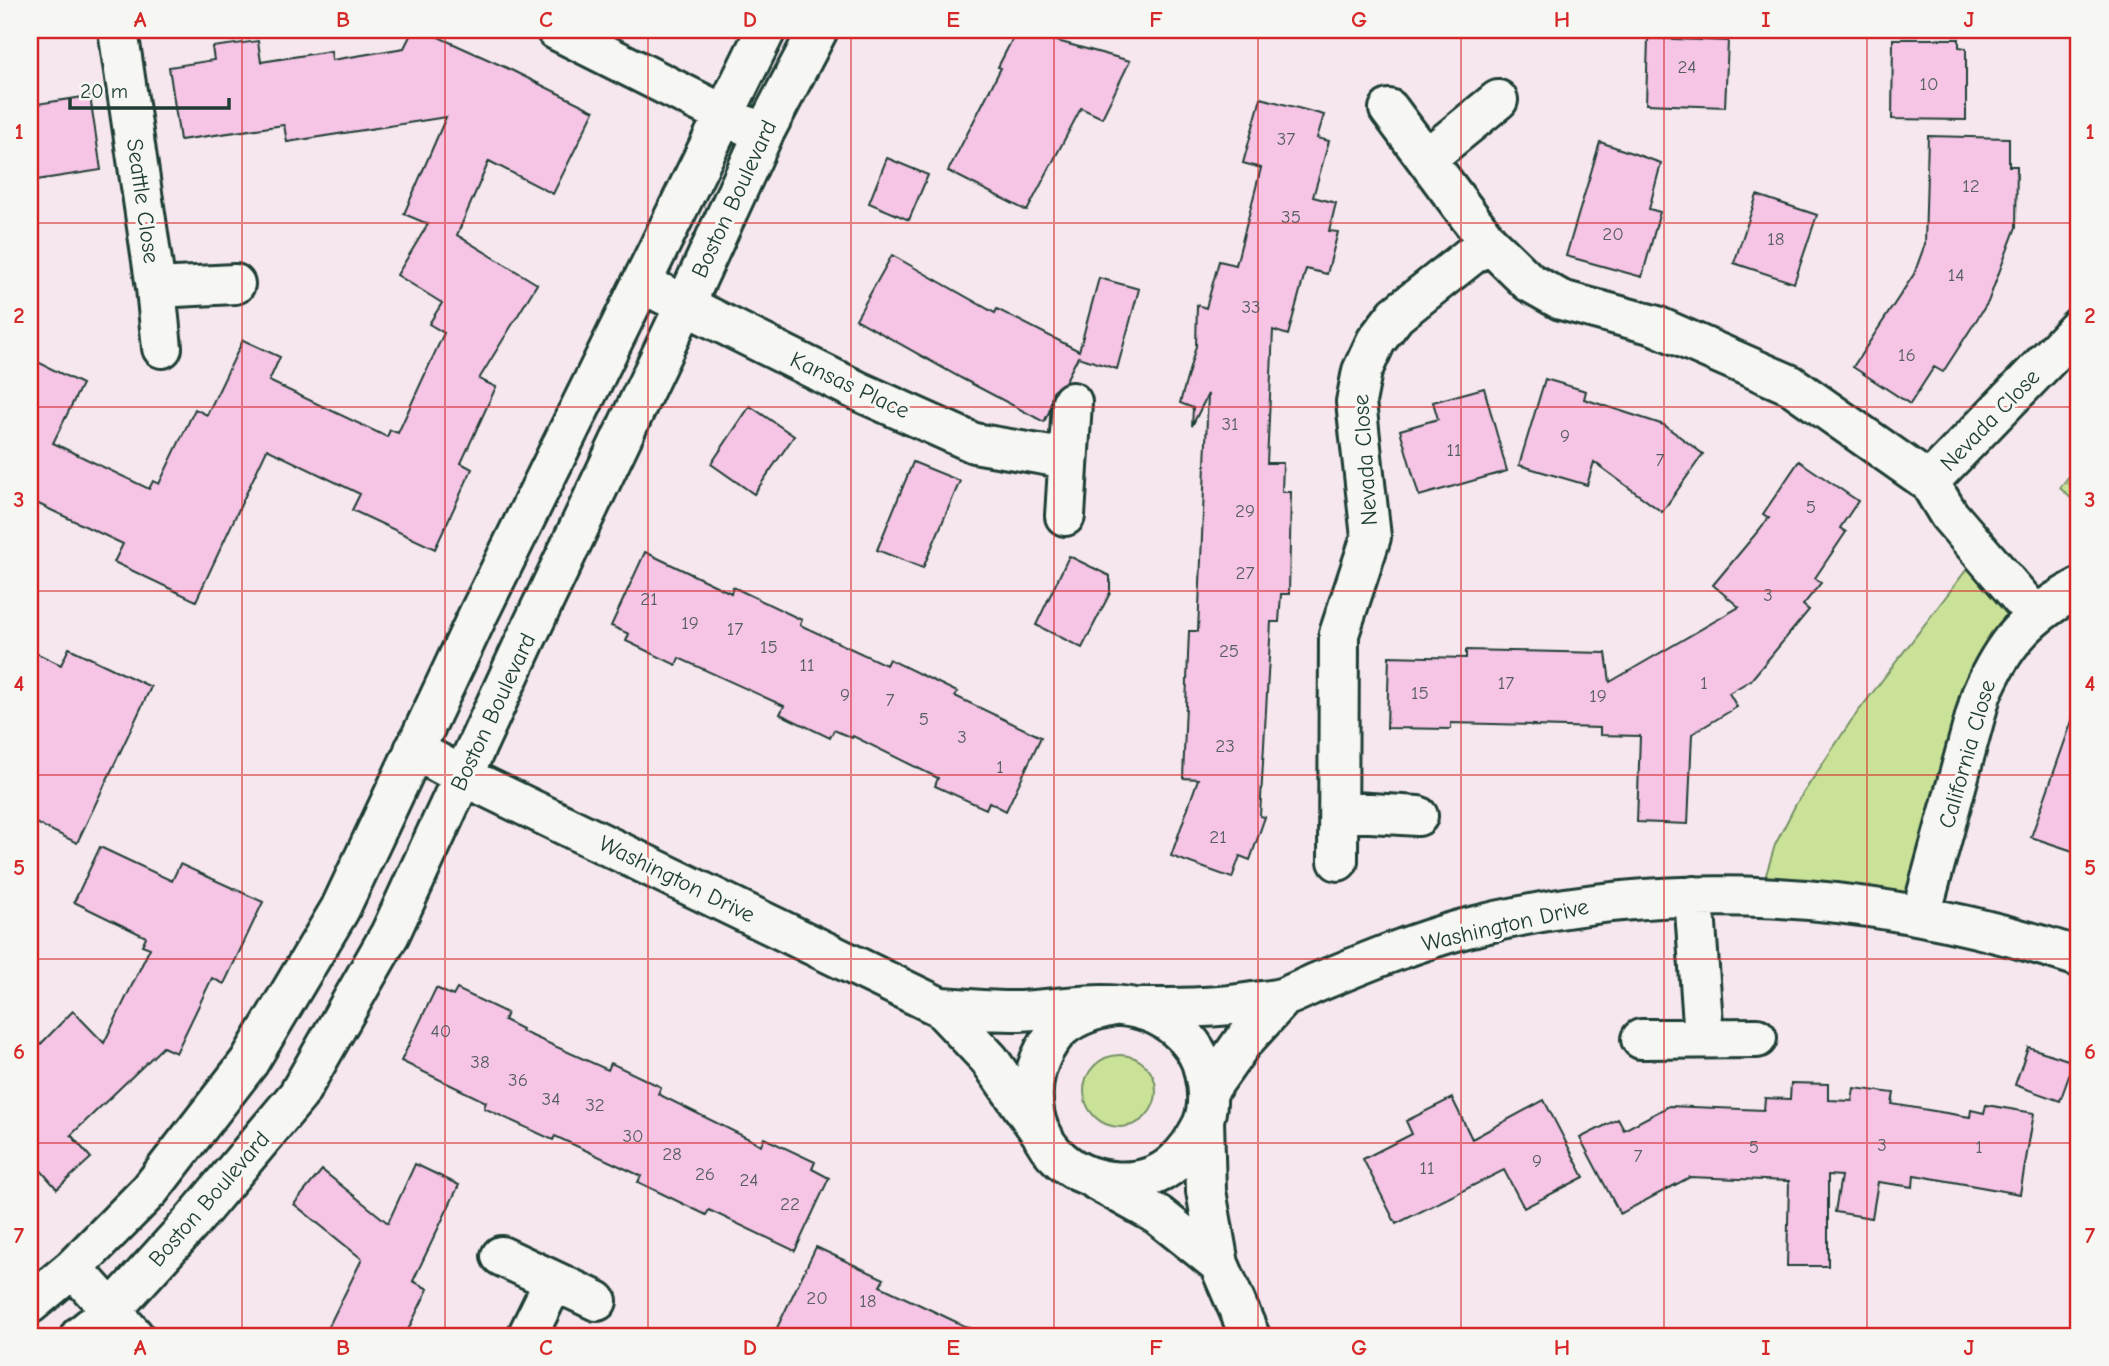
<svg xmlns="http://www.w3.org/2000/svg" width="2109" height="1366" font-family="'Comic Neue',sans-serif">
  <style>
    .green { fill: #cae298; stroke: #749066; stroke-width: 2 }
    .forest { fill: url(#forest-firs); stroke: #749066; stroke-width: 2 }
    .building { fill: #f6c4e5; stroke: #1f3d34; stroke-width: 2 }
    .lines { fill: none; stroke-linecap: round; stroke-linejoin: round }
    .minor-casing { stroke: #1f3d34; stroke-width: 44 }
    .minor { stroke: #f6f6f2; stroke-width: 38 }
    .grid { fill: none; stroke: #d62828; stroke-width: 2; stroke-opacity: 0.55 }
    .labels { text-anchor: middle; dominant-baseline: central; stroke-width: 6; stroke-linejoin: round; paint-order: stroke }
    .number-label { font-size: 19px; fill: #555f60 }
    .street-label { font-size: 23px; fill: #1f3d34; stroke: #f6f6f2 }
    .neatline { fill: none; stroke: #d62828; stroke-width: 2.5 }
    .grid-label { font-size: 23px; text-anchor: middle; font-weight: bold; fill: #d62828 }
  </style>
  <defs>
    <pattern id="forest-firs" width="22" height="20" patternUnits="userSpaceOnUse" patternTransform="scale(1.75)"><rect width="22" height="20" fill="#cae298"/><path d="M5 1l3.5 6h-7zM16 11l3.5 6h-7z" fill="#adc384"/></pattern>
  </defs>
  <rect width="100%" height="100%" fill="#f6e7ee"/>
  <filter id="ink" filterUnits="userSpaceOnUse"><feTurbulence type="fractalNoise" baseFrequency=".0143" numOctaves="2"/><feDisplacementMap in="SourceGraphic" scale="14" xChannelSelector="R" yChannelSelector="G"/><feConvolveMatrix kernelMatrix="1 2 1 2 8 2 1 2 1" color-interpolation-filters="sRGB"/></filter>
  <g filter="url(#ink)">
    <path class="green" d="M1983,548L2036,616L2011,639L1921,915L1760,895L1775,845L1796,804L1851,721Z
      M1084 1091a36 36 0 1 1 72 0a36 36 0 1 1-72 0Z"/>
    <path class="forest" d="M2079,463V506L2060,488Z"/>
    <path class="building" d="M413,30H423L507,68L594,111L553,194L489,161L457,235L537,284L479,379L496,387L461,463L472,469L435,549L352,510L360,494L267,449L196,601L114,562L123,544L30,500V358L82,384L53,443L149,489L153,481L159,484L195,409L207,415L243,340L280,357L269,381L387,437L390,430L398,433L444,333L429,324L442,303L397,275L428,224L404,214L446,117L287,142L284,125L180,140L169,67L214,60L212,47L258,41L261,62L331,51L332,60L404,48Z
      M1017,30L1130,61L1102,118L1081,108L1027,211L948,171L1001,68L998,67Z
      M1648,38L1728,41L1725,107L1646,104Z
      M1893,39H1959V47L1966,48V120L1892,119Z
      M90,96L101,170L30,181V105Z
      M1261,98L1324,115L1317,138L1329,141L1313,197L1336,203L1329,231L1338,232L1327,274L1306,269L1288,335L1273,330L1267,463H1283L1282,492H1291L1289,594H1281L1279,622H1271L1260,816L1265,817L1250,860L1240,856L1232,878L1171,856L1198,779L1183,778L1189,631H1198L1208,394L1192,426L1193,408L1180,403L1196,346L1197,305L1206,308L1219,261L1236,265L1261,168L1243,163Z
      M1928,136L2009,138V166H2017L2016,227L1988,302L1943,372L1934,367L1910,404L1853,367L1914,274L1925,244Z
      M1600,142L1661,163L1649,209L1660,212L1642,277L1566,256Z
      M887,158L928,175L909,220L869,203Z
      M1757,195L1817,215L1794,283L1734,263Z
      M892,255L995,313L997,309L1079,351L1099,278L1139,289L1117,369L1078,357L1065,382L1053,391L1049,412L1044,422L961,378L856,319Z
      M1545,379L1586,391L1584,399L1664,425L1703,454L1662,512L1594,462L1587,485L1519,465Z
      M1484,388L1507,471L1419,496L1400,430L1438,419L1433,402Z
      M750,406L794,436L754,494L711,464Z
      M1799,461L1858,501L1840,528L1846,532L1815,578L1821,583L1803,605L1809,610L1751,680L1729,693L1737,707L1692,734L1688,824L1637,822L1640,736L1600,735V728L1533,726L1534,725L1451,723V729L1387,728L1389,656L1466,658V650L1606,653L1610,682L1739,607L1713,585L1769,518L1763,514Z
      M913,462L960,481L923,568L877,550Z
      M645,552L731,593L733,587L802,620L800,625L886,665L889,659L957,692L955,696L1041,737L1006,811L989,802L986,809L935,786L938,778L853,736L852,738L834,730L830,738L780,714L784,706L679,658L676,665L626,641L629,634L611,626Z
      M1069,556L1110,576V593L1082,648L1036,625Z
      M69,648L151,687L77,843L30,820V650L61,665Z
      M2073,718L2079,719V853L2031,837Z
      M100,847L172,881L180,864L263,902L224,984L212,978L176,1053L163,1047L71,1135L91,1158L57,1189L38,1167L30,1174V1055L73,1011L104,1043L150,948L142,945L146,937L74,902Z
      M436,988L453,996L457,989L507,1013L504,1020L522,1029L521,1031L608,1070L611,1063L661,1087L658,1094L761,1145L764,1138L815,1162L812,1169L829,1178L795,1251L709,1210L706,1215L638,1182L641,1176L555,1136L553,1140L484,1108L486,1102L401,1061Z
      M2028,1047L2074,1062L2060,1101L2015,1085Z
      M1791,1083L1828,1084V1100L1852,1101L1854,1088L1894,1093L1892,1104L1970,1117L1971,1110L1984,1113L1986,1105L2034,1113L2020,1194L1914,1175L1913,1187L1878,1182L1872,1218L1835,1212L1841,1176L1828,1175V1266H1787L1789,1181L1690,1177L1620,1214L1580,1138L1618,1119L1624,1130L1669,1106L1764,1110L1765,1098L1790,1099Z
      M1452,1098L1472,1139L1544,1100L1584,1177L1524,1208L1504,1170L1396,1224L1363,1159L1412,1134L1406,1121Z
      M415,1164L459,1185L413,1281L428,1289L405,1336H324L362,1259L294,1204L322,1170L388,1223Z
      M816,1247L884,1279L880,1286L986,1336H773Z"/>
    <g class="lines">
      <g class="minor-casing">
        <path id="minor" d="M118,30L156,288L162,348
          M556,30L749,127
          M1389,109L1488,242L1529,282L1561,300L1654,325L1791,385L1929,482L1949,515L2036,616
          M1427,158L1498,100
          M156,288L235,284
          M661,293L856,390L974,443L1068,459
          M1929,482L2079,327
          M1065,516L1072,402
          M414,750L463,776L940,1007L989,1059L1043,1136
          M1339,811L1418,816
          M1338,861L1339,634L1371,537L1356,402L1362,371L1376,341L1396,315L1488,242
          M1694,896L1704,1038
          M1921,915L1981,695C2003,643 2028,615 2079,588
          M940,1007C966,1008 993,1012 1020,1011C1071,1009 1135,991 1177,1029C1191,1041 1201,1056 1204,1073C1208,1090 1209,1109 1202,1125C1194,1140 1187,1152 1174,1163C1144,1190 1091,1186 1061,1160C1022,1126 1025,1063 1061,1028C1076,1015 1095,1010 1114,1006
          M1142,1008C1180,1008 1216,1008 1253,1002C1263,1001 1275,1000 1284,997C1298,992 1310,985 1323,980C1369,961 1415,942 1463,929C1674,875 1873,890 2079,957
          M1641,1039L1757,1038
          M1208,1091L1241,1044L1283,998
          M1204,1120L1206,1191L1219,1264L1250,1336
          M1097,1181L1158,1215L1219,1264
          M501,1256L597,1301
          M73,1268L134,1336
          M30,1304L73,1268L150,1190L249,1062L340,909L478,615L766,30
          M80,1336L111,1311L190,1224L298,1095L390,934L526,639L685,305L763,135L818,30
          M527,1336L554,1281"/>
      </g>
      <use href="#minor" class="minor"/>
    </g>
  </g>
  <path class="grid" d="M242,30V1336M445,30V1336M648,30V1336M851,30V1336M1054,30V1336M1258,30V1336M1461,30V1336M1664,30V1336M1867,30V1336M30,223H2079M30,407H2079M30,591H2079M30,775H2079M30,959H2079M30,1143H2079"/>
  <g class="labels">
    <g class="number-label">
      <text x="1687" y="67">24</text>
      <text x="1929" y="84">10</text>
      <text x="1286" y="139">37</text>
      <text x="1971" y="186">12</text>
      <text x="1291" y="217">35</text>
      <text x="1613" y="234">20</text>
      <text x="1776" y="239">18</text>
      <text x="1956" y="275">14</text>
      <text x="1251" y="307">33</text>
      <text x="1907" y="355">16</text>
      <text x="1230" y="424">31</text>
      <text x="1565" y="436">9</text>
      <text x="1454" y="450">11</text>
      <text x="1660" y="460">7</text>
      <text x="1811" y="507">5</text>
      <text x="1245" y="511">29</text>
      <text x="1245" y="573">27</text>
      <text x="1768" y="595">3</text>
      <text x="649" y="599">21</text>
      <text x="690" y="623">19</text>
      <text x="735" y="629">17</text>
      <text x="769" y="647">15</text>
      <text x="1229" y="651">25</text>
      <text x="807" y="665">11</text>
      <text x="1506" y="683">17</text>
      <text x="1704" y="683">1</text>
      <text x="1420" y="693">15</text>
      <text x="845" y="695">9</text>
      <text x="1598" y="696">19</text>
      <text x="890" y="700">7</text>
      <text x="924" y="719">5</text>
      <text x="962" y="737">3</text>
      <text x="1225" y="746">23</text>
      <text x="1000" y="767">1</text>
      <text x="1218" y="837">21</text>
      <text x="441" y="1031">40</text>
      <text x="480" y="1062">38</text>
      <text x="518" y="1080">36</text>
      <text x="551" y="1099">34</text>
      <text x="595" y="1105">32</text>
      <text x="633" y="1136">30</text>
      <text x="1882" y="1145">3</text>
      <text x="1754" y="1147">5</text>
      <text x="1979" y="1147">1</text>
      <text x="672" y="1154">28</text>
      <text x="1638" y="1156">7</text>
      <text x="1537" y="1161">9</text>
      <text x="1427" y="1168">11</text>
      <text x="705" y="1174">26</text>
      <text x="749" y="1180">24</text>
      <text x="790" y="1204">22</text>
      <text x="817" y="1298">20</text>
      <text x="868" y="1301">18</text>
    </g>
    <g class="street-label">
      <text transform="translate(734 199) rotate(-65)">Boston Boulevard</text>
      <text transform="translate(143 201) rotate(82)">Seattle Close</text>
      <text transform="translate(850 385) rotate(25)">Kansas Place</text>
      <text transform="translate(1990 420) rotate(-46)">Nevada Close</text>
      <text transform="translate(1365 460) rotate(-94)">Nevada Close</text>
      <text transform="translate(493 712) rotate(-65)">Boston Boulevard</text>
      <text transform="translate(1967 754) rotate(-74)">California Close</text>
      <text transform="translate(677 879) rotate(26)">Washington Drive</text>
      <text transform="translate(1505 925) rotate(-13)">Washington Drive</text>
      <text transform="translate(209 1199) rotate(-49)">Boston Boulevard</text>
    </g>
  </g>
  <rect width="2109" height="1366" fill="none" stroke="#f6f6f2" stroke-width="77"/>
  <path d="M70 98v10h159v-10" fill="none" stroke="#1f3d34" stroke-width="3.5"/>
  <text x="80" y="98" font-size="21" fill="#1f3d34" stroke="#f6f6f2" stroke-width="5" paint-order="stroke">20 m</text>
  <rect x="38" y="38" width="2032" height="1290" class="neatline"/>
  <g class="grid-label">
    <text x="140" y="27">A</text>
    <text x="343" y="27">B</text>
    <text x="546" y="27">C</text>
    <text x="750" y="27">D</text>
    <text x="953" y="27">E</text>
    <text x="1156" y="27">F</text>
    <text x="1359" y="27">G</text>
    <text x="1562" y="27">H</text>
    <text x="1766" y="27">I</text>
    <text x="1969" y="27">J</text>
    <text x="19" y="139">1</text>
    <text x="2090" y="139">1</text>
    <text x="19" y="323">2</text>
    <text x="2090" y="323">2</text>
    <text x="19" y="507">3</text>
    <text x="2090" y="507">3</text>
    <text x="19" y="691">4</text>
    <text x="2090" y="691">4</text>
    <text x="19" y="875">5</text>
    <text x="2090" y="875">5</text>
    <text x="19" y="1059">6</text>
    <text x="2090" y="1059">6</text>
    <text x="19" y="1243">7</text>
    <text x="2090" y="1243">7</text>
    <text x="140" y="1355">A</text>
    <text x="343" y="1355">B</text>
    <text x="546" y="1355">C</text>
    <text x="750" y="1355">D</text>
    <text x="953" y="1355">E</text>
    <text x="1156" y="1355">F</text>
    <text x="1359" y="1355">G</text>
    <text x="1562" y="1355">H</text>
    <text x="1766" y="1355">I</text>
    <text x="1969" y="1355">J</text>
  </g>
</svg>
